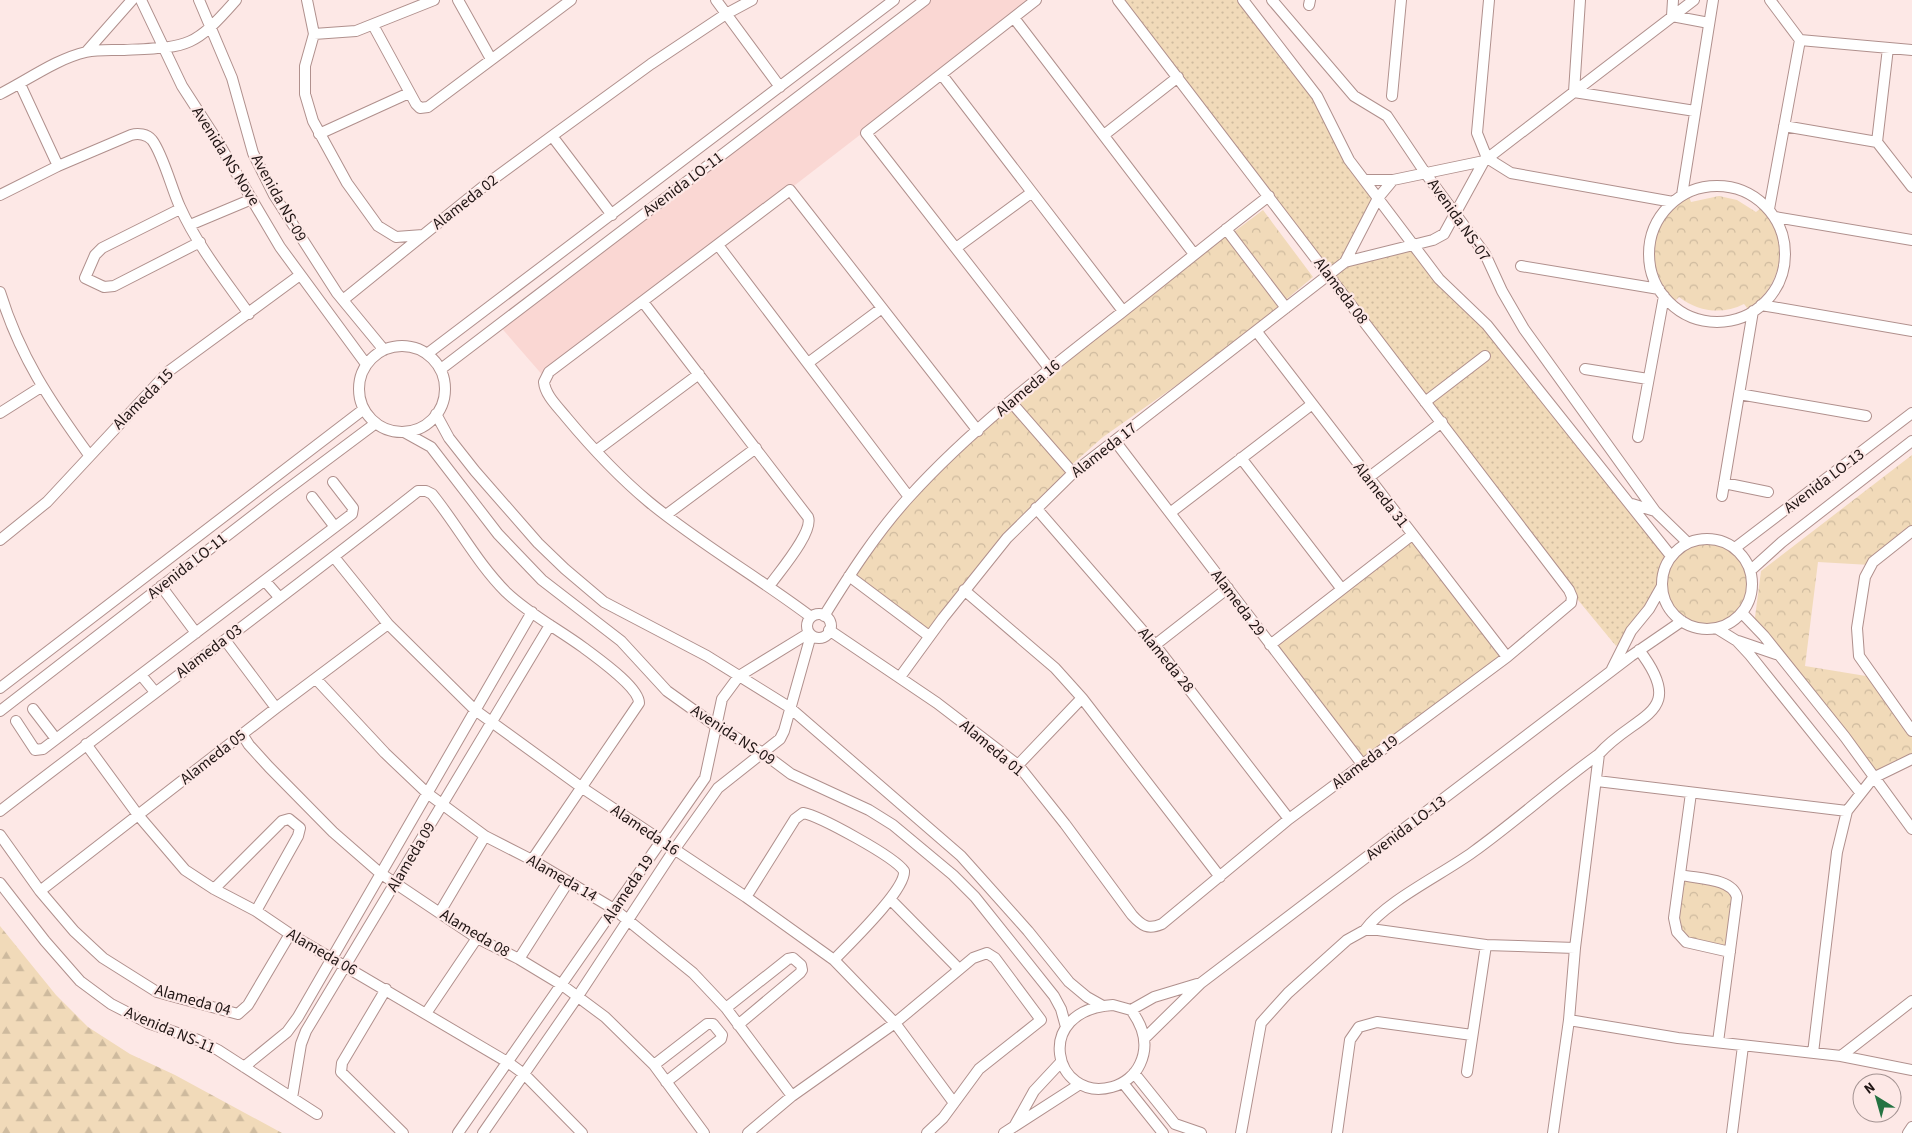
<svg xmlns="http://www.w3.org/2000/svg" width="1912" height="1133" font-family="'Source Sans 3',sans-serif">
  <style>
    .built { fill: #fad7d3 }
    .grass { fill: url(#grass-dots) }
    .forest { fill: url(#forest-firs) }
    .park { fill: url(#park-crowns) }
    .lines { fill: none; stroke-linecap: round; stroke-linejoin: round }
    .minor-casing { stroke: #b0908d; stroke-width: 12 }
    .minor { stroke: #fff; stroke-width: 10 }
    .labels { text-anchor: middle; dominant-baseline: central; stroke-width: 4.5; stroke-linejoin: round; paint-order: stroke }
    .street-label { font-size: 16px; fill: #1f1413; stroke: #fde8e6 }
  </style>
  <defs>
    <pattern id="grass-dots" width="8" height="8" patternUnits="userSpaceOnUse" patternTransform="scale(1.25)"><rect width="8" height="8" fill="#f1dab9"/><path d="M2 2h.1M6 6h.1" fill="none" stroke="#ceba9e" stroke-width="1.8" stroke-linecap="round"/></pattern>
    <pattern id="forest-firs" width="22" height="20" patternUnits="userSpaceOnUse" patternTransform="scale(1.25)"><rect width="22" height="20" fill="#f1dab9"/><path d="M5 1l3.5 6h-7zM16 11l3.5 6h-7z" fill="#ceba9e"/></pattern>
    <pattern id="park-crowns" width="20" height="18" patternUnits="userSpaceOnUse" patternTransform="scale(1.25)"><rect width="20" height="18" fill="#f1dab9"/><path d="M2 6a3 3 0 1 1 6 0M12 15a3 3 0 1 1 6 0" fill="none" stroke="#ceba9e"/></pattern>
  </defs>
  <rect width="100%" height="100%" fill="#fde8e6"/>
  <path class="built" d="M924,0H1035L545,378L498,324Z"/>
  <path class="grass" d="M1117,0H1243L1299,72L1349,160L1378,198L1346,262L1414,244L1489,323L1671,556L1662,586L1631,631L1616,646L1564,583Z"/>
  <path class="forest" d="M0,926L56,995L88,1027L130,1054L175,1075L282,1133H0Z"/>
  <path class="park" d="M1719,196L1737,200L1756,212L1761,208C1793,238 1782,287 1748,309L1744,304C1722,315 1699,312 1679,297L1675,301C1644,272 1647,216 1689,197L1691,202Z
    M1263,210L1313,277L1282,303L1286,308L1103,437L1068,468L1073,473L1036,508L929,636L849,576L934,471L1011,402L1059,456L1019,403L1226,229L1231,234Z
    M1912,455V532L1870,565L1818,562L1805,666L1872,677L1912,729V760L1873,778L1754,625L1761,571Z
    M1412,535L1507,657L1362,764L1270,645Z
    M1662 583a45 45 0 1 1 90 0a45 45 0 1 1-90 0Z
    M1681,875L1732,888L1730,952L1680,937L1675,901Z"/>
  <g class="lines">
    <g class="minor-casing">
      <path id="minor" d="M141,0L182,86L215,137L280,247L366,364
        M199,0L232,78L253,153L274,195L337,293L384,350
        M307,0L314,34L305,66V94L313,121L347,183L378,226L396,237L423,235
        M458,0L491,59
        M716,0L780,87
        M1036,0L866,133L1049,368
        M1243,0L1317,96L1349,160L1439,279L1487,325L1671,556
        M1272,0L1354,96L1387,116L1426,174L1485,254L1502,291L1524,329L1655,511
        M1489,0L1477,133L1487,158L1511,173L1673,202
        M1580,0L1574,92L1695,111
        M1673,0L1672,16L1709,23
        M1770,0L1800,40
        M1309,5L1310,0
        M1014,18L1194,254
        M373,25L416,104L420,108L428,107L571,0
        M314,34L356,31L434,0
        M1800,40L1912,50
        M87,51L132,0
        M942,75L1123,311
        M20,84L58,166
        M0,94C28,80 56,59 86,52C98,49 112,50 124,50C188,47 193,49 236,0
        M1392,96L1401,0
        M1784,126L1877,142
        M319,134L409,93
        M1104,135L1178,77
        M552,136L612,215
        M1877,142L1888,48
        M1877,142L1912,187
        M1364,180H1393L1484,161L1694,0
        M1649 254a68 68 0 1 1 136 0a68 68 0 1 1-136 0Z
        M0,195L58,166L131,135C138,133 147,134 152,140C163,154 172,190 180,207C197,245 225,280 249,314
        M1682,195L1713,0
        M180,209L102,248L95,255L85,278L104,287L114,286L200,242
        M1769,209L1800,40
        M1775,217L1912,240
        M190,225L252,199
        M1226,229L1286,308
        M718,245L909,497
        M956,248L1031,193
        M1345,262L1378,198L1393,180
        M1521,266L1659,289
        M0,292C20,357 50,401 89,455
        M343,300L484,186L552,136L651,64L726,14L752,0
        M643,302L808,517C814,532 779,572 770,585
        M1761,305L1912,331
        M1257,332L1507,657
        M359 389a43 43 0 1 1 86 0a43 43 0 1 1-86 0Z
        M427,354L894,0
        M808,363L882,308
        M441,369L925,0
        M1585,369L1648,379
        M1739,394L1866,416
        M1011,402L1073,473
        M1425,402L1485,356
        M0,413L41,387
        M436,414L449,438L475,471L538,543L565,569L604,602L707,656L789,707L961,856L1028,931L1069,982L1087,997L1103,1006
        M404,432L431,447L498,534L542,580L621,641L667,691L716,726L763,753L791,774L869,810L893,825L953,875L975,897L1054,996L1061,1009L1066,1027
        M1638,437L1664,296
        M1115,441L1362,764
        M597,450L699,374
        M1241,458L1341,588
        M1368,478L1442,422
        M1724,483L1768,492
        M1722,496L1753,311
        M312,497L335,527
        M1632,504L1655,511L1688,543
        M1036,508L1155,645L1289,819
        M1170,513L1311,405
        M666,515L756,448
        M1912,531L1873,562L1865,577L1857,628L1859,656L1912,731
        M1662 584a45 45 0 1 1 90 0a45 45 0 1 1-90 0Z
        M0,540L47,502L169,371L300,275
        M1735,548L1912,413
        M334,557L388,624L475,710L581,787L746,897L834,960L895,1023L954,1103
        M1751,570L1782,542L1912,441
        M849,576L929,636
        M265,581L279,597
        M161,586L196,633
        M964,590L1055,668L1082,698L1220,877
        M1742,613L1764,636L1845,737L1912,829
        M807 626a12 12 0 1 1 24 0a12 12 0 1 1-24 0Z
        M824,616C850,574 877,532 910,496C973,427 1048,370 1121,313C1171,274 1219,234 1269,196
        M811,617C758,577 700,544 649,502C619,477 591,447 566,417C558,407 545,395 544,382L549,372L790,190L978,431
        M1716,628L1737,641L1750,655L1860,792
        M829,630L937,703L1018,765L1065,824L1132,915C1142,926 1148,930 1162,924L1289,819L1507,657L1571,603L1572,597L1569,590L1118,0
        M225,640L276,708
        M1738,641L1776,654
        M1155,645L1228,588
        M1270,645L1412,535
        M1612,669L1631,631L1649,609L1662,586
        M141,675L155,692
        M900,677L943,618L1007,538L1073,473L1345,262L1433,240L1444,234L1484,161
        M316,679L385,753L427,793L485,836L532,860L614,909L693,973L726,1008L792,1096
        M0,688L364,409
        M33,709L56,739
        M0,711L277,497L376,423
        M16,721L35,750L43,749L352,514L353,508L333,482
        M242,734L249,745L269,767L333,832L380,873L477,938L519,959L562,985L605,1017L654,1065L704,1133
        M86,744L138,815L185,870L214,889L256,911L290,934L509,1063L524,1074L582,1133
        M1018,765L1082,698
        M1597,781L1847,811
        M1691,793L1674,918L1677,932L1686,942L1730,952
        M0,811C139,704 280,600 418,491H426L432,494C458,526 477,563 506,592C529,614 558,629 584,648C597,658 639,687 639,703L532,860
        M0,835L40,891L74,931L103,958L157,992L238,1014L248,1005L290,934
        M1681,875C1698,879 1732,878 1737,897L1718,1042
        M0,883L45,941L80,981L111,1004L148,1023L198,1040L218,1050L317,1114
        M214,889L282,821L289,819L300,828L298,836L256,911
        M40,891L276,708L388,624
        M746,897L795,819L803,813C820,816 895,857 904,871C906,890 849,944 834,960
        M890,899L959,969
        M440,912L485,836
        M1365,930C1386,901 1443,874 1473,852C1516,821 1556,785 1599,754C1635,713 1689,715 1639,650
        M519,959L568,882
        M386,989L342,1063L341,1072L403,1133
        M1113,1005L1131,1010C1143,1026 1149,1045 1140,1064C1135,1075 1124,1084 1112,1087C1054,1103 1031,1010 1113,1005Z
        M726,1008L788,959L793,958L801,965L802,970L800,973L738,1025
        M1131,1010L1154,997L1197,984
        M427,1012L477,938
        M1569,1020L1678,1038L1841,1056L1912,1070
        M1145,1038L1201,983L1631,656L1682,621
        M1813,1053L1837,852L1847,811L1873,778L1912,759
        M1841,1056L1912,1001
        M654,1065L707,1024H713L722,1035L721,1039L666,1082
        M244,1067L287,1032L298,1017L532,612
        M1467,1072L1486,945
        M1134,1073L1175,1124L1201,1133
        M1123,1083L1163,1133
        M292,1098L301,1044L306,1031L550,625
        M1015,1125L1034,1091L1061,1062
        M458,1133L705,778L722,699L739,676L809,633
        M483,1133L578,996L674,850L718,788L780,739L784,731L811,635
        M748,1133L792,1096L895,1023L973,958L987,953L995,958L1041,1020L979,1069L943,1118L927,1133
        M1004,1133L1080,1084
        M1241,1133L1261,1023L1288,993L1347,940L1365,930H1378L1486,945L1575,948
        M1337,1133L1350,1040L1359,1027L1377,1022L1472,1035
        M1553,1133L1569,1020L1575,948L1599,754
        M1732,1133L1743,1046
        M1908,1133L1912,1127"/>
    </g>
    <use href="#minor" class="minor"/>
  </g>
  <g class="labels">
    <g class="street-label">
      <text transform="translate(226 156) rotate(58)">Avenida NS Nove</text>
      <text transform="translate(683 184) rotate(-37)">Avenida LO-11</text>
      <text transform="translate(279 198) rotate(61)">Avenida NS-09</text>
      <text transform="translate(465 202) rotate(-38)">Alameda 02</text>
      <text transform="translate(1459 220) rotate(55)">Avenida NS-07</text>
      <text transform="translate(1341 291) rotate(53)">Alameda 08</text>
      <text transform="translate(1028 388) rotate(-40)">Alameda 16</text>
      <text transform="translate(143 399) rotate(-45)">Alameda 15</text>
      <text transform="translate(1104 450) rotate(-38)">Alameda 17</text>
      <text transform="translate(1824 481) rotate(-37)">Avenida LO-13</text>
      <text transform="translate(1381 495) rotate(52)">Alameda 31</text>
      <text transform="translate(187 566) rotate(-38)">Avenida LO-11</text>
      <text transform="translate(1238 603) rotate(53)">Alameda 29</text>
      <text transform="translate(209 651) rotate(-37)">Alameda 03</text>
      <text transform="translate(1166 660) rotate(51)">Alameda 28</text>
      <text transform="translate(733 735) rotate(33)">Avenida NS-09</text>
      <text transform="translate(992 748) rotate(40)">Alameda 01</text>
      <text transform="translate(213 757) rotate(-38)">Alameda 05</text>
      <text transform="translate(1365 762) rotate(-37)">Alameda 19</text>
      <text transform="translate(1406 828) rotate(-37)">Avenida LO-13</text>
      <text transform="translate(645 830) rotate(34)">Alameda 16</text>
      <text transform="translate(411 857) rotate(-59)">Alameda 09</text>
      <text transform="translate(562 878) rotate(30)">Alameda 14</text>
      <text transform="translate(628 889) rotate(-56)">Alameda 19</text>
      <text transform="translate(475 933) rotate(31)">Alameda 08</text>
      <text transform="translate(322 952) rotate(30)">Alameda 06</text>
      <text transform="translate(193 1000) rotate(16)">Alameda 04</text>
      <text transform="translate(170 1030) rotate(23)">Avenida NS-11</text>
    </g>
  </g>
  <g transform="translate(1877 1098) rotate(323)"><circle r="24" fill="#fde8e6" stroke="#a49392"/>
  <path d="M0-4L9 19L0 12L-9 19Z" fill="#257342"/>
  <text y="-8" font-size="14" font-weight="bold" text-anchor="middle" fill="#1f1413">N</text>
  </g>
</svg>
